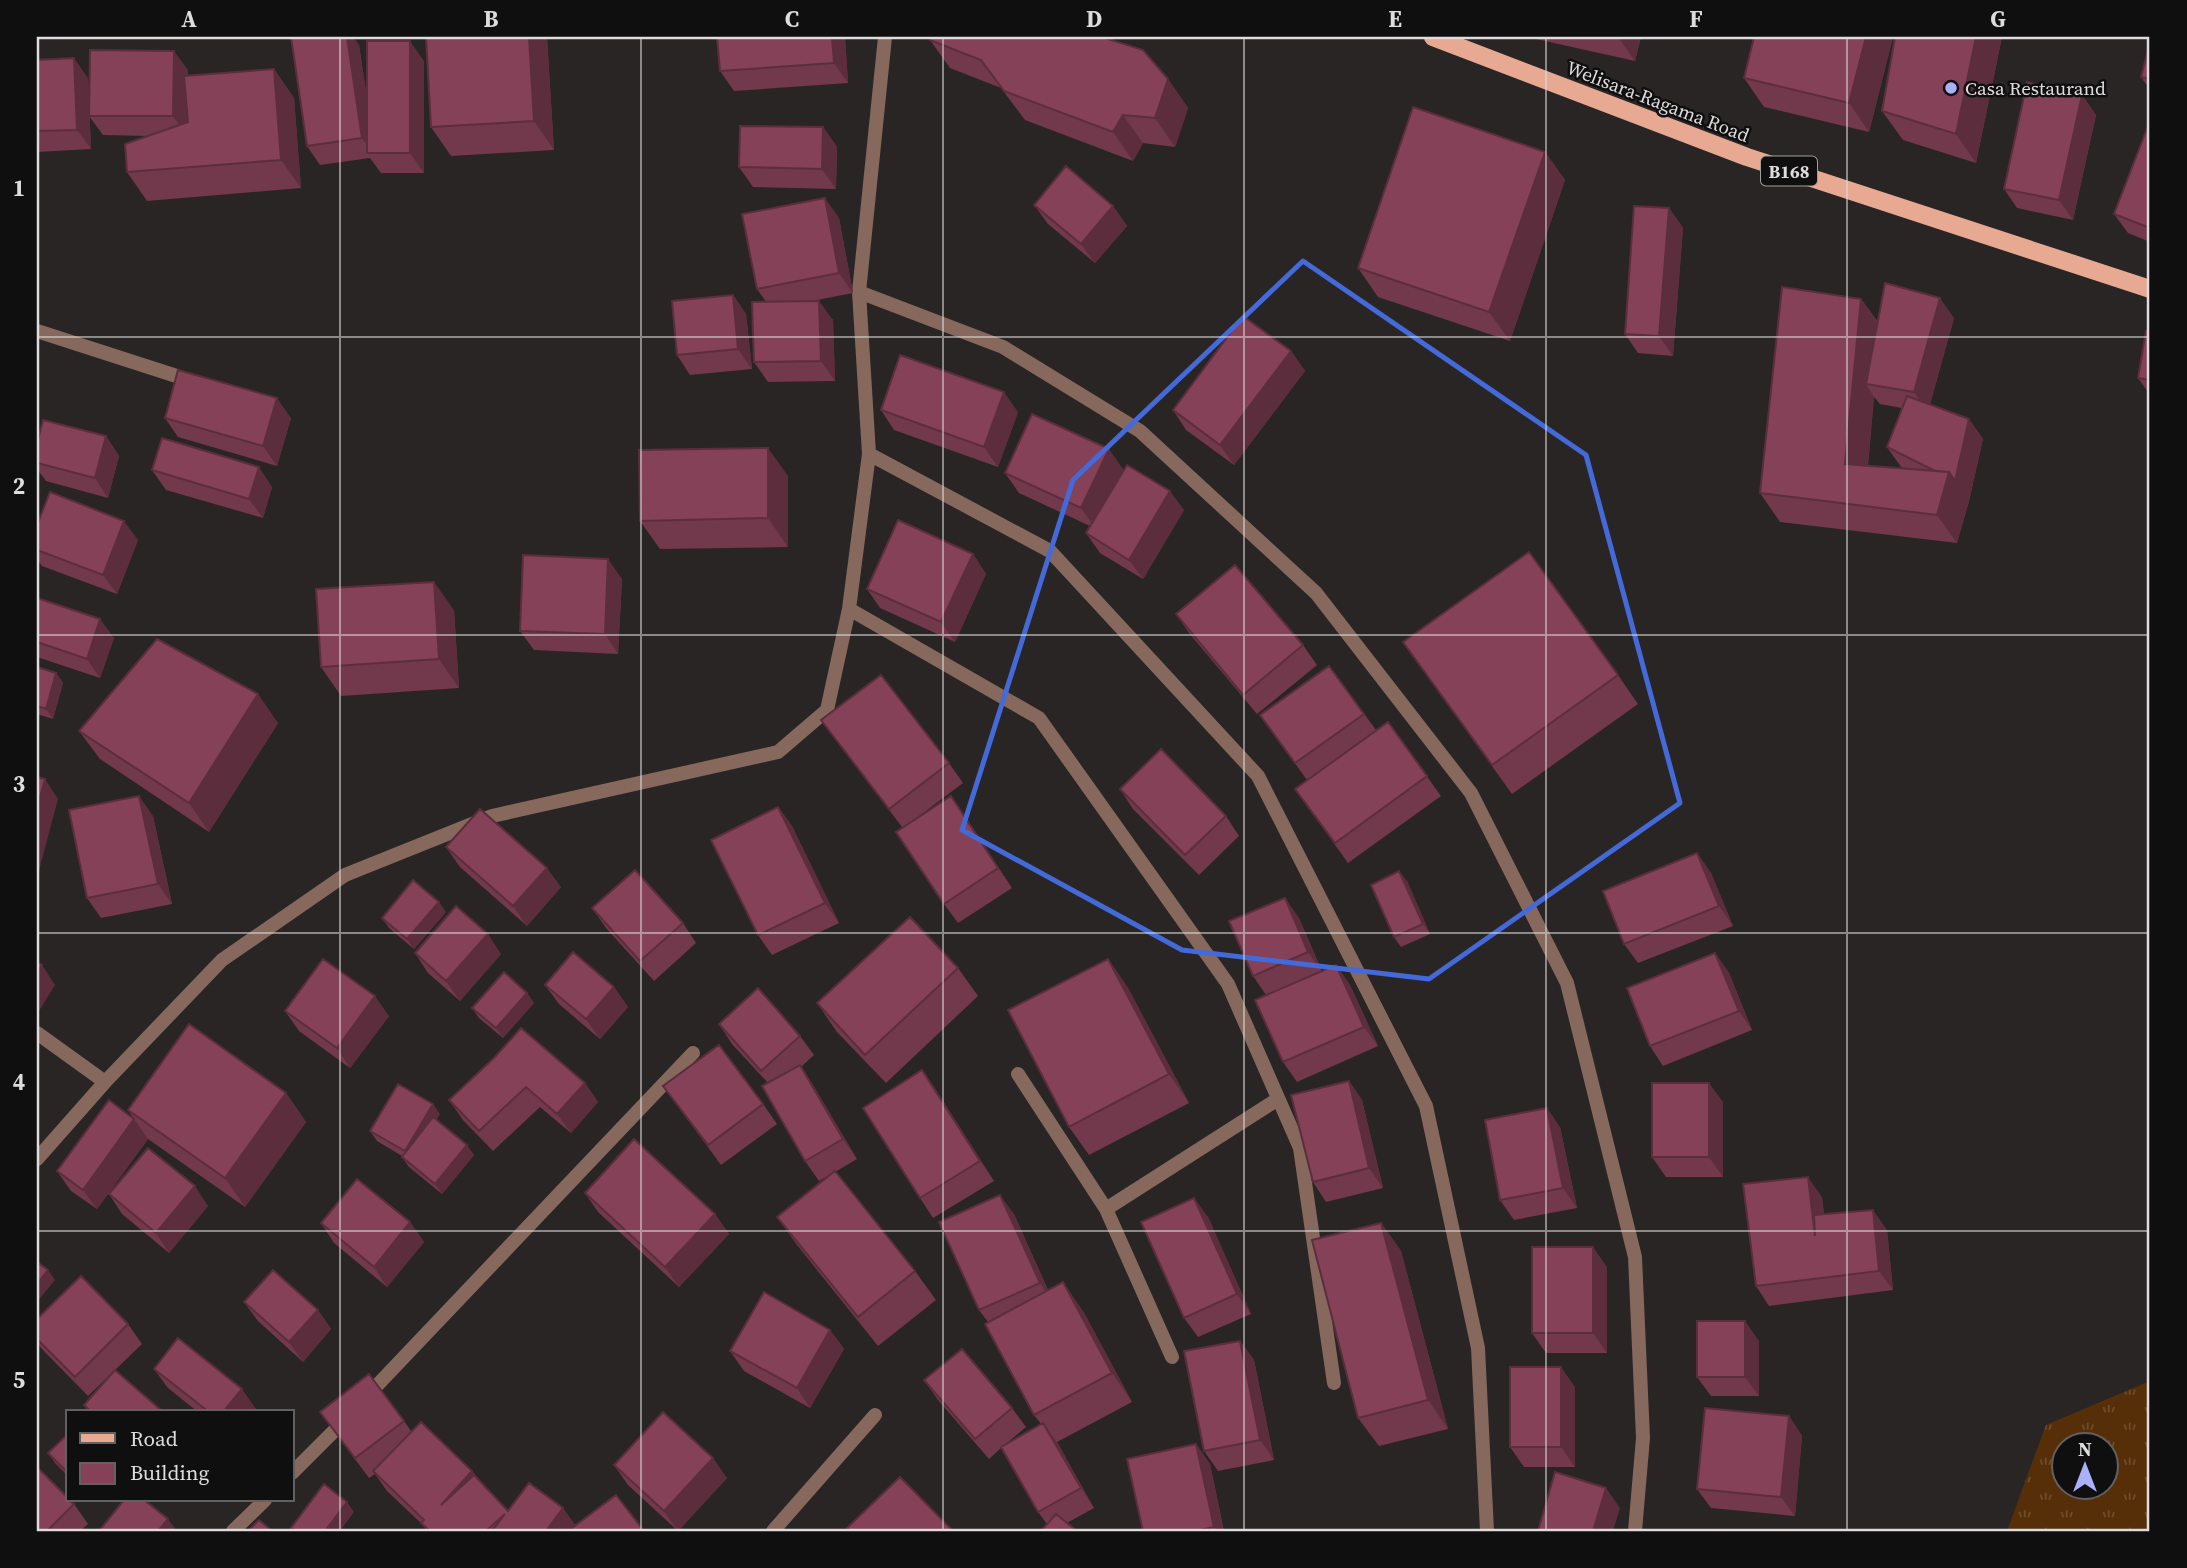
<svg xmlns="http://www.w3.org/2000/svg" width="2187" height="1568" font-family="'Source Serif 4',serif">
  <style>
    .grass { fill: url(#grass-tufts); fill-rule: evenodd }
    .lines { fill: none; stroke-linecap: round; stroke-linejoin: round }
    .minor { stroke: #86685d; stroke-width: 14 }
    .primary { stroke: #e8a993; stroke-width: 18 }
    .wall { fill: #72384b; fill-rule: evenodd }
    .shaded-wall { fill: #5c2e3d }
    .building { fill: #844157; stroke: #5c2e3d; stroke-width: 2 }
    .marked { fill: none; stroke: #446ad9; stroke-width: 5; stroke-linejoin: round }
    .grid { fill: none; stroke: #dedcdc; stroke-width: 2; stroke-opacity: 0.55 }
    .poi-dot { fill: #acaffb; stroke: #100f0f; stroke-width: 2.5 }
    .labels { text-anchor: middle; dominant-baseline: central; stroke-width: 5; stroke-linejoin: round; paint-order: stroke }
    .shield { fill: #100f0f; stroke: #a09e9e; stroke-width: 2 }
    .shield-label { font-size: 18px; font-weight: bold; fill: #dedcdc }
    .poi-label { font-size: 19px; fill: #dedcdc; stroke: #100f0f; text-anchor: start }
    .street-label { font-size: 19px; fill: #dedcdc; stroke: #100f0f }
    .neatline { fill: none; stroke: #dedcdc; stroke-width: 2.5 }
    .grid-label { font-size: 23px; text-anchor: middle; font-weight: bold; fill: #dedcdc }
  </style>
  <defs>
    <pattern id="grass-tufts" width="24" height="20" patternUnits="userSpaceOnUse" patternTransform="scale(1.75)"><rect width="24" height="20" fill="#562f08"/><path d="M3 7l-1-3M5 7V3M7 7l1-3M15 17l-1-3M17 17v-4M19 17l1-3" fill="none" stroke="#6e4d2b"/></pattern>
  </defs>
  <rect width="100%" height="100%" fill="#292525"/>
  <path class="grass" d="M2150,1381V1531H2007L2046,1425ZM2064,1446H2106V1488H2064Z"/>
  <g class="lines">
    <path class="minor" d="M859,292L1003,347L1140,431L1316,593L1471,793L1567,983L1635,1257L1643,1438L1635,1531
      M37,331L192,381
      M869,454L1050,551L1258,776L1426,1106L1478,1348L1487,1531
      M849,609L1039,718L1228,984L1300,1148L1334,1383
      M37,1033L105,1082
      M1018,1074L1106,1209L1172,1357
      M37,1159L105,1082L222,960L345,875L492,816L778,752L827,710L849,609L869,454L859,292L885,37
      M1106,1209L1278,1099
      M366,1397L693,1053
      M292,1473L345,1420
      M233,1531L265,1500
      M773,1531L875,1415"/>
    <path class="primary" d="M1433,37L1747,157L2150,289"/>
  </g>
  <path class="wall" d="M291,37H353L359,45L367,98L424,61V173H381L370,158L320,165L307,146Z
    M547,37L554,150L451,156L431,127Z
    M717,37H845L848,83L734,91L720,71Z
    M1527,37H1641L1635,61Z
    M1754,37H2002L1976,163L1903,140L1882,111L1895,38L1893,37L1869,132L1764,107L1744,78Z
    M930,40L1168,79L1188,108L1175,147L1143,143L1133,161L1025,120L1001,88L950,68Z
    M2150,43V90L2141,77Z
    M37,60L88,78L91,149L37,152Z
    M274,69L294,98L301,188L147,201L127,172L149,136L103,135L89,116L188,70V76Z
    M2082,95L2096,115L2073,220L2017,208L2004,189Z
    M2150,121V242L2128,233L2114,214Z
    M823,127L837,147L836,189L753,187L739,167Z
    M1545,152L1565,180L1510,341L1378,297L1358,268Z
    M1034,205L1113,206L1127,226L1095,263L1048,224Z
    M1669,208L1683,228L1673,356L1638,353L1625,334Z
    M839,218L853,293L812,301L833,320L835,381L768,382L754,362L766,302L757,289Z
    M733,295L746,314L752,369L690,375L677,355Z
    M1861,299L1878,322L1954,318L1930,404L1969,419L1983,439L1969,501L1957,543L1780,522L1760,493ZM1874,397L1880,404L1902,408L1887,447L1901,467L1905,469L1868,466Z
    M2150,332V395L2138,378Z
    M1291,351L1305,371L1234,465L1186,430L1173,410Z
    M881,410L1018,412L998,467L894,430Z
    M165,418H291L277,466L178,437Z
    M106,436L119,456L108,498L46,481L37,469V444Z
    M1123,469L1118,480L1184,510L1143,579L1100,553L1086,533L1090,526L1019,493L1005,473Z
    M152,470L272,487L263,518L166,490Z
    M788,476V547L660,549L640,521Z
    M37,525L138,540L117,594L42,566L37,559Z
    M973,554L986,574L955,642L880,608L867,589Z
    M622,579L618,654L534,650L520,631Z
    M37,598L114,638L100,678L37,657Z
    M454,610L459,688L341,696L321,667Z
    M1176,614L1303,645L1317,665L1257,714L1189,633Z
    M1403,642L1618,675L1638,704L1512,794Z
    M1329,666L1376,730L1388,722L1441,796L1348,863L1295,789L1307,780L1260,715Z
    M37,667L56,673L63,683L53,719L37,714Z
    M821,720L949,763L963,783L914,820L965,816L1012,888L958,923L944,904L902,827Z
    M278,723L209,832L100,759L79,731Z
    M1120,789L1226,816L1239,836L1199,875L1133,809Z
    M778,807L792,826L839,923L772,955L758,935Z
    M153,816L172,904L101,918L87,898Z
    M446,847L561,887L527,926L460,867Z
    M1697,853L1711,873L1733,926L1638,963L1624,944Z
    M1407,881L1430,934L1401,947L1394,937Z
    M592,908L683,923L696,943L654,981L606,928Z
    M446,912L414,949L389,928L382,918Z
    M1299,918L1322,971L1336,965L1350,985L1378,1046L1297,1082L1283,1062L1266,995L1253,976Z
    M415,953L501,954L460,1001L428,973Z
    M1715,953L1729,973L1752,1030L1663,1066L1650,1046Z
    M1108,959L1128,988L1189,1103L1089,1155L1069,1127Z
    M958,968L978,996L886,1083L837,1032L817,1003Z
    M545,985L614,987L628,1007L600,1039L559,1004Z
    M527,993L534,1003L503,1038L479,1018L472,1008Z
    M285,1011L389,1016L350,1068L299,1031Z
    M719,1024L800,1036L814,1055L801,1067L813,1085L857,1159L835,1172L915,1271L936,1300L878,1346L797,1245L777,1217L831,1174L819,1181L805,1161L768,1083L732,1044Z
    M494,1058L585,1083L598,1102L571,1133L540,1107L493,1151L463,1120L449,1100Z
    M922,1070L936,1090L994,1181L933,1218L920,1198Z
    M1349,1081L1362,1100L1383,1188L1326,1202L1313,1182Z
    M663,1086L763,1104L777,1124L721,1165Z
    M286,1093L306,1122L245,1207L148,1139L97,1209L71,1191L57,1171L134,1119L128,1110Z
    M1723,1102V1177H1666L1652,1157Z
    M440,1114L436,1120L474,1155L442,1194L409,1167L402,1157V1156L377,1141L370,1131Z
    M1560,1127L1577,1208L1514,1220L1500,1200Z
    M585,1193L715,1214L729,1234L679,1287L598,1212Z
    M109,1194L208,1206L169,1253L122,1214Z
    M1822,1197L1824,1215L1887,1230L1893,1290L1769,1306L1756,1286Z
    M1014,1214L1048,1290L1083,1311L1132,1402L1057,1442L1094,1508L1067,1523L1047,1524L1038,1512L1001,1448L989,1459L938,1400L924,1380L1012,1408L1026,1427L1006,1444L1041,1424L1034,1415L988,1322L979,1310Z
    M1208,1217L1251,1314L1198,1337L1184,1318Z
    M410,1222L424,1242L387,1287L334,1243L321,1223Z
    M1381,1223L1401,1251L1448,1429L1379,1446L1358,1418Z
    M1607,1267V1353H1546L1532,1333Z
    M244,1302L318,1310L331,1329L303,1362L258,1321Z
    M37,1319L128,1324L142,1344L115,1370L163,1412H88L84,1405L113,1372L88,1396L41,1348L37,1343Z
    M830,1330L844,1349L810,1408L744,1371L730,1351Z
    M1240,1341L1254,1360L1274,1460L1218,1471L1204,1451Z
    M1759,1341V1396H1711L1697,1377Z
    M154,1369L256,1409L253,1412H198L168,1388Z
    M1575,1387V1467H1524L1510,1447Z
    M320,1412L404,1421L411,1431L472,1471L478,1479L508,1511L576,1525L644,1531H427L423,1525L387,1491L375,1474L369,1478Z
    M1789,1416L1802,1436L1795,1516L1711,1508L1697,1489Z
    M68,1434V1476L55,1463L48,1453Z
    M1196,1444L1210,1464L1224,1531H1143Z
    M614,1465L727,1478L678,1531L628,1485Z
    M74,1504L88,1524L80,1531H37Z"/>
  <path class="shaded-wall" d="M347,37H353L359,45L375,153H373L362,138Z
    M529,37H547L554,150L534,121Z
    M832,37H845L848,83L834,63Z
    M1618,37H1641L1635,61Z
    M1866,37H1893L1869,132L1849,103Z
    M1976,37H2002L1976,163L1956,134Z
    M410,41L424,61V173L410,153Z
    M174,51L188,70L187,136L173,116Z
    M74,58L88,78L91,149L77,130Z
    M274,69L294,98L301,188L281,160Z
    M1168,79L1188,108L1175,147L1155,118Z
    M2082,95L2096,115L2073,220L2059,200Z
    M1123,115L1143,143L1133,161L1113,132Z
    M823,127L837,147L836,189L822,169Z
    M1545,152L1565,180L1510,341L1489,312Z
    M825,198L839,218L853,293L839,273Z
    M1113,206L1127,226L1095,263L1081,244Z
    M1669,208L1683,228L1673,356L1659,336Z
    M733,295L746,314L752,369L738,349Z
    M1940,298L1954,318L1928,412L1914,392Z
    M1861,299L1881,328L1866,384L1874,397L1865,493L1845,464Z
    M819,301L833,320L835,381L821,361Z
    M1291,351L1305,371L1234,465L1220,445Z
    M1004,392L1018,412L998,467L984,447Z
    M277,398L291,418L277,466L263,446Z
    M1969,419L1983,439L1969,501L1957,543L1937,515L1949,472Z
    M106,436L119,456L108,498L95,478Z
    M768,448L788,476V547L768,518Z
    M1109,449L1123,469L1095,528L1081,508Z
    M259,467L272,487L263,518L249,499Z
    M1170,491L1184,510L1143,579L1129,560Z
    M124,521L138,540L117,594L103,575Z
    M973,554L986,574L955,642L941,622Z
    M608,559L622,579L618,654L605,634Z
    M434,582L454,610L459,688L439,659Z
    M100,619L114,638L100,678L87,659Z
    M56,673L63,683L53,719L46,709Z
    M258,694L278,723L209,832L189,803Z
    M45,779L58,799L37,878V808Z
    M139,796L153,816L172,904L158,884Z
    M951,796L965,816L1012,888L998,868Z
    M778,807L792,826L839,923L825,903Z
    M1697,853L1711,873L1733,926L1719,906Z
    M547,868L561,887L527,926L513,906Z
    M1399,871L1407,881L1430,934L1423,924Z
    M1285,898L1299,918L1322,972L1308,952Z
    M439,902L446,912L414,949L407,939Z
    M488,934L501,954L460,1001L446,981Z
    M1715,953L1729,973L1752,1030L1739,1011Z
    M1108,959L1128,988L1189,1103L1169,1074Z
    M42,965L55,985L37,1014V973Z
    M1336,965L1350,985L1378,1046L1364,1027Z
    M614,987L628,1007L600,1039L586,1019Z
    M527,993L534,1003L503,1038L496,1028Z
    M375,996L389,1016L350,1068L337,1048Z
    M800,1065L813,1085L857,1159L843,1139Z
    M922,1070L936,1090L994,1181L980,1161Z
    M1349,1081L1362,1100L1383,1188L1369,1168Z
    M585,1083L598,1102L571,1133L557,1114Z
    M1709,1083L1723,1102V1177L1709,1157Z
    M286,1093L306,1122L245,1207L225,1178Z
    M433,1104L440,1114L412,1161L405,1151Z
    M1547,1108L1560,1127L1577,1208L1563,1188Z
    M134,1119L148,1139L97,1209L83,1190Z
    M467,1145L474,1155L442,1194L435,1184Z
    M1808,1177L1822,1197L1829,1255L1815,1236Z
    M195,1186L208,1206L169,1253L156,1233Z
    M1000,1195L1014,1214L1053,1303L1040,1283Z
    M1194,1198L1208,1217L1251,1314L1237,1294Z
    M1873,1210L1887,1230L1893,1290L1879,1271Z
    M715,1214L729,1234L679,1287L665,1267Z
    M410,1222L424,1242L387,1287L374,1267Z
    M1381,1223L1401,1251L1448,1429L1428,1400Z
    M1593,1247L1607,1267V1353L1593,1333Z
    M48,1270L55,1280L37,1302V1284Z
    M1063,1282L1083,1311L1132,1402L1112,1373Z
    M318,1310L331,1329L303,1362L289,1342Z
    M1745,1321L1759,1341V1396L1745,1377Z
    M830,1330L844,1349L810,1408L797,1388Z
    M1240,1341L1254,1360L1274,1460L1260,1440Z
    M1561,1367L1575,1387V1467L1561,1447Z
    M242,1389L256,1409L253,1412H223Z
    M1789,1416L1802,1436L1795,1516L1781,1497Z
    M1043,1423L1057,1443L1094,1508L1081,1488Z
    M1196,1444L1210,1464L1224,1531H1217L1214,1527Z
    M713,1458L727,1478L678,1531L664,1511Z
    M472,1471L486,1491L441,1505Z
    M1606,1488L1620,1508L1613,1531H1593Z
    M347,1502L354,1512L340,1531H325Z
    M563,1508L577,1527L574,1531H546Z
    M168,1519L177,1531H158Z"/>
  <path class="building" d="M291,37H347L362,138L307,146Z
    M426,37H529L534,121L431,127Z
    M717,37H832L834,63L720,71Z
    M932,37H1102L1143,50L1168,79L1155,118L1123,115L1113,132L1004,91L981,60L930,40Z
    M1754,37H1866L1849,103L1744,78Z
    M1895,37H1976L1956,134L1882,111Z
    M367,41H410V153H367Z
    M2150,43V79L2141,77Z
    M90,50L174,51L173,116H89Z
    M74,58L77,130L37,131V60Z
    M274,69L281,160L127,172L125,144L188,122L184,76Z
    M2027,82L2082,95L2059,200L2004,189Z
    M1413,107L1545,152L1489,312L1358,268Z
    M2150,121V228L2114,214Z
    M740,126L823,127L822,169L739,167Z
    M1066,166L1113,206L1081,244L1034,205Z
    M825,198L839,273L757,289L742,214Z
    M1634,206L1669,208L1659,336L1625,334Z
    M1885,283L1940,298L1914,392L1866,384Z
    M1782,287L1861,299L1845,464L1949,472L1937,515L1760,493Z
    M733,295L738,349L677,355L672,301Z
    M819,301L821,361L754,362L752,302Z
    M1243,316L1291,351L1220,445L1173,410Z
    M2146,331L2150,332V380L2138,378Z
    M900,355L1004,392L984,447L881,410Z
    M178,370L277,398L263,446L165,418Z
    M1907,396L1969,419L1955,481L1949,472L1935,471L1887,447Z
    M1032,414L1109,449L1081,508L1005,473Z
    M43,420L106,436L95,478L37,463V444Z
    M162,438L259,467L249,499L152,470Z
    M768,448V518L640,521L639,450Z
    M1127,465L1170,491L1129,560L1086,533Z
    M50,492L124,521L103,575L37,550V525Z
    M898,520L973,554L941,622L867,589Z
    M1529,552L1618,675L1492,765L1403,642Z
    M523,555L608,559L605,634L520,631Z
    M1235,565L1303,645L1243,695L1176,614Z
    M434,582L439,659L321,667L316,589Z
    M37,598L100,619L87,659L37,642Z
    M157,639L258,694L189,803L79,731Z
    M1329,666L1364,714L1295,763L1260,715Z
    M37,667L56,673L46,709L37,706Z
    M881,675L949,763L889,809L821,720Z
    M1388,722L1427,776L1335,843L1295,789Z
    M1161,749L1226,816L1185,855L1120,789Z
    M37,777L45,779L37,808Z
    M139,796L158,884L87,898L69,810Z
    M951,796L998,868L944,904L896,832Z
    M778,807L825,903L758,935L711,840Z
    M480,809L547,868L513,906L446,847Z
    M1697,853L1719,906L1624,944L1603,891Z
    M635,870L683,923L640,961L592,908Z
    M1399,871L1423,924L1394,937L1371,885Z
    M413,880L439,902L407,939L382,918Z
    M1285,898L1308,952L1253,976L1229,921Z
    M456,906L488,934L446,981L415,953Z
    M910,917L958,968L865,1055L817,1003Z
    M573,952L614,987L586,1019L545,985Z
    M1715,953L1739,1011L1650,1046L1627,988Z
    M323,959L375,996L337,1048L285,1011Z
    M1108,959L1169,1074L1069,1127L1008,1010Z
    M37,962L42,965L37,973Z
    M1336,965L1364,1027L1283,1062L1255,1000Z
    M504,972L527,993L496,1028L472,1008Z
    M758,988L800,1036L761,1071L719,1024Z
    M189,1024L286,1093L225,1178L128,1110Z
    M521,1028L585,1083L557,1114L526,1087L479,1131L449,1100L494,1058Z
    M719,1045L763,1104L708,1145L663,1086Z
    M800,1065L843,1139L805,1161L762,1086Z
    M922,1070L980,1161L920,1198L863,1108Z
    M1349,1081L1369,1168L1313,1182L1291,1095Z
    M1652,1083H1709V1157H1652Z
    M398,1084L433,1104L405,1151L370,1131Z
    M109,1100L134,1119L83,1190L57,1171Z
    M1547,1108L1563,1188L1500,1200L1485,1120Z
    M433,1117L467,1145L435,1184L402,1157Z
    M634,1139L715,1214L665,1267L585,1193Z
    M148,1148L195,1186L156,1233L109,1194Z
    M835,1171L915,1271L858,1317L777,1217Z
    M1808,1177L1815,1236L1814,1215L1873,1210L1879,1271L1756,1286L1743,1184Z
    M357,1179L410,1222L374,1267L321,1223Z
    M1000,1195L1040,1283L979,1310L939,1222Z
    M1194,1198L1237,1294L1184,1318L1141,1222Z
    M1381,1223L1428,1400L1358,1418L1312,1240Z
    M1532,1247H1593V1333H1532Z
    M37,1262L48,1270L37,1284Z
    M273,1270L318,1310L289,1342L244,1302Z
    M81,1276L128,1324L75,1377L37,1339V1319Z
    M1063,1282L1112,1373L1034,1415L985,1324Z
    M764,1292L830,1330L797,1388L730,1351Z
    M1697,1321H1745V1377H1697Z
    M178,1338L242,1389L223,1412H209L154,1369Z
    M1240,1341L1260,1440L1204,1451L1184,1351Z
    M962,1349L1012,1408L975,1439L924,1380Z
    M1510,1367H1561V1447H1510Z
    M115,1370L163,1412H91L84,1405Z
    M369,1374L404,1421L355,1458L320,1412Z
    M1705,1408L1789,1416L1781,1497L1697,1489Z
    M663,1412L713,1458L664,1511L614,1465Z
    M421,1422L472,1471L441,1505L474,1475L508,1511L529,1483L563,1508L546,1531H492L505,1514L486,1531H430L421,1523L424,1520L373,1471Z
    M1043,1423L1081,1488L1038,1512L1001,1447Z
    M68,1434V1473L48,1453Z
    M1196,1444L1214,1527L1194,1531H1143L1127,1459Z
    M39,1469L68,1498V1500L74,1504L47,1531H37V1471Z
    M1555,1472L1606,1488L1593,1531H1538Z
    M900,1477L953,1531H850L847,1528Z
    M324,1484L347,1502L325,1531H296L291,1528Z
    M616,1495L644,1531H568Z
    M124,1500H144L168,1519L158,1531H99Z
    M1056,1514L1077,1531H1041Z
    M259,1520L272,1531H248Z"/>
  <path class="marked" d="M1303,261L1586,455L1680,803L1429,979L1182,950L962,830L1073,480Z"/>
  <path class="grid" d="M340,37V1531M641,37V1531M943,37V1531M1244,37V1531M1546,37V1531M1847,37V1531M37,337H2150M37,635H2150M37,933H2150M37,1231H2150"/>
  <circle class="poi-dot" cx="1951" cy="88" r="7"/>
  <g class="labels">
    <rect class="shield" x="1761" y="156.5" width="56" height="29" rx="5"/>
    <g class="shield-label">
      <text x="1789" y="171">B168</text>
    </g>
    <g class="poi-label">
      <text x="1965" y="88">Casa Restaurand</text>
    </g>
    <g class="street-label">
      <text transform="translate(1658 101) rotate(21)">Welisara-Ragama Road</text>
    </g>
  </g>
  <rect width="2187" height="1568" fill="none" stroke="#100f0f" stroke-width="77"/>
  <rect x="66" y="1410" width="228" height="91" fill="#100f0f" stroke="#626161" stroke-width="2"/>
  <rect x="80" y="1433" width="35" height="10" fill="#e8a993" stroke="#626161" stroke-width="2"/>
  <text x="130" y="1446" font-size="21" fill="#dedcdc">Road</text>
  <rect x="80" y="1463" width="35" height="21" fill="#844157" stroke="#626161" stroke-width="2"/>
  <text x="130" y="1480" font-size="21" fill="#dedcdc">Building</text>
  <g transform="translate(2085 1466)"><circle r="33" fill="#100f0f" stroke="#626161" stroke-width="2"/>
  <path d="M0-5L12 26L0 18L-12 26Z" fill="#acaffb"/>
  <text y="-10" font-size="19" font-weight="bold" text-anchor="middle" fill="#dedcdc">N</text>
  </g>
  <rect x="38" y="38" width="2110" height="1492" class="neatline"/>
  <g class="grid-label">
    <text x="189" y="27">A</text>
    <text x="491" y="27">B</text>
    <text x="792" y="27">C</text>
    <text x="1094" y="27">D</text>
    <text x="1395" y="27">E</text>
    <text x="1696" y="27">F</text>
    <text x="1998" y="27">G</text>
    <text x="19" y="196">1</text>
    <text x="19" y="494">2</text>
    <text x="19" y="792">3</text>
    <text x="19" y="1090">4</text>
    <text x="19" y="1388">5</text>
  </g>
</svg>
